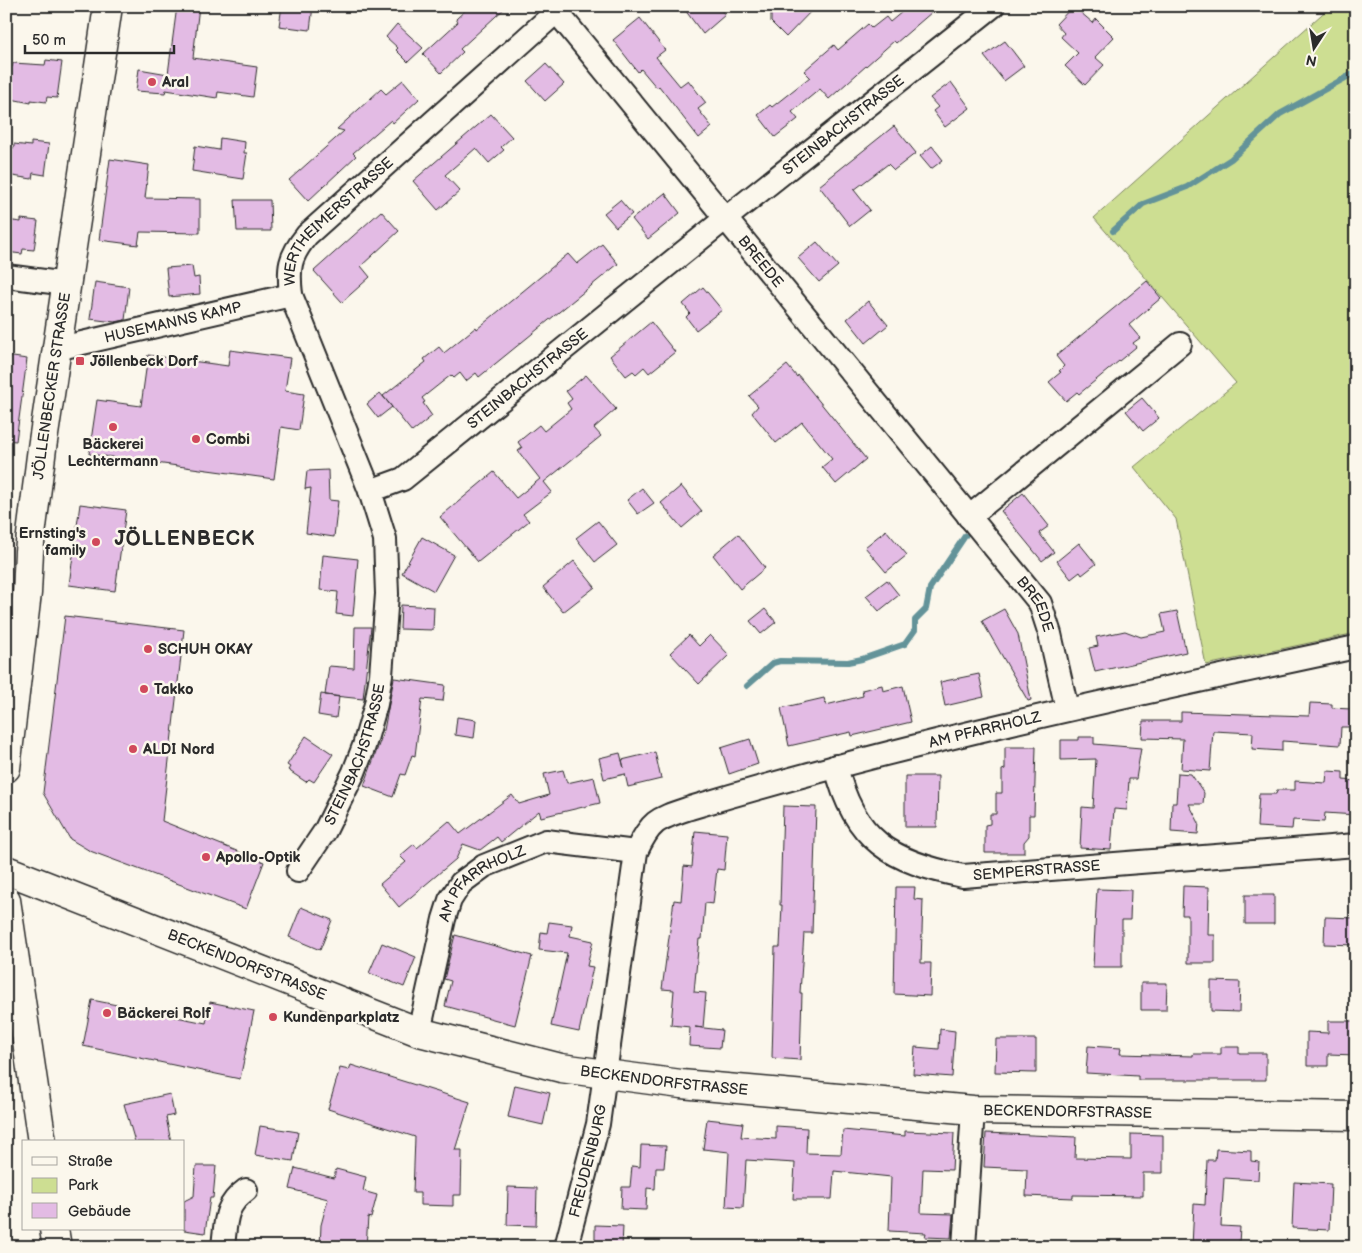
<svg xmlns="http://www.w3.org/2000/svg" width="1362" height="1253" font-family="'Balsamiq Sans',sans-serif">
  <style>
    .green { fill: #cdde92; stroke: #7c845e }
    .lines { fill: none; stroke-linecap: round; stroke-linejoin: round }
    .stream { stroke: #639399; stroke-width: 6 }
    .building { fill: #e3bbe4; stroke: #2b2b2b }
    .minor-casing { stroke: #2b2b2b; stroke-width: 26 }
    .secondary-casing { stroke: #2b2b2b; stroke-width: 31 }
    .minor { stroke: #fbf7ec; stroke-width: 22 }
    .secondary { stroke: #fbf7ec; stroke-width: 28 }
    .poi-dot { fill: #d1495b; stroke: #fbf7ec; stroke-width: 2 }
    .labels { text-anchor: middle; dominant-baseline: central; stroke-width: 5; stroke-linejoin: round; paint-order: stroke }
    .poi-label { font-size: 15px; font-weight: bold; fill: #2b2b2b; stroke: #fbf7ec; text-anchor: start }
    .street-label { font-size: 15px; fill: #2b2b2b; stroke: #fbf7ec }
    .district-label { font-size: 20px; font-weight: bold; letter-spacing: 1px; fill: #2b2b2b; stroke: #fbf7ec }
  </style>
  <rect width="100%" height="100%" fill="#fbf7ec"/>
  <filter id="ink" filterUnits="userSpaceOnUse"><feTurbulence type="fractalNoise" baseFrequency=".02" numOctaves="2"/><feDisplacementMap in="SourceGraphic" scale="10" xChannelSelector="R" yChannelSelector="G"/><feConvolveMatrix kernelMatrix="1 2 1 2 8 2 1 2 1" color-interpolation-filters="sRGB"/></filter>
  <g filter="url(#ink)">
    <path class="green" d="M1331,6H1356V633L1206,665L1176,519L1134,467L1236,383L1094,218Z"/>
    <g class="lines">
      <path class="stream" d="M1113,231L1143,204L1187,187L1231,159L1280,114L1356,72
        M747,686L773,663L780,661L848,662L862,659L905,644L915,630V620L926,609L930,588L965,536"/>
    </g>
    <path class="building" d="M177,6H199L193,58L257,67L253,97L218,92L217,98L166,90L165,93L136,91L139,69L168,74Z
      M282,6H313L310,30L279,26Z
      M470,6H507L460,49L463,52L441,73L423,54L458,22L456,19Z
      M682,6H718L725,15L703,34Z
      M771,6H816L786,37L771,22Z
      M909,6H939L896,43L894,41L829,99L820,89L792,112L798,119L775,137L758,115L770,105L772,107L810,77L804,71L834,45L838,50L868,24L872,28L886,17L890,22Z
      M1073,6L1093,23L1096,19L1114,37L1095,57L1104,65L1085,85L1065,66L1078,53L1061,37L1064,33L1056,24Z
      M640,18L665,50L656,57L680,86L688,80L706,103L698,109L712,127L699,138L659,86L657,88L641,69L638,72L613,40Z
      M397,24L423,48L408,62L396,50L398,48L386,37Z
      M1005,41L1024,66L1004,81L984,56Z
      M46,60L62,62L57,98L47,97L46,102L31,100V103L6,98V66L12,67L13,63L45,65Z
      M546,64L564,84L545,101L527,81Z
      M403,80L419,99L393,123L391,120L353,153L356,156L308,201L289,180L344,131L337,129L381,89L386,94Z
      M951,82L970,108L945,127L933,111L938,107L930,98Z
      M491,114L512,137L501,147L504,150L489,163L476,148L445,175L460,191L438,210L413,181Z
      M894,126L916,153L894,170L888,164L854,190L870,210L850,226L819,186Z
      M220,138L245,142L244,153H247L243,179L192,171L195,146L219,150Z
      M31,142L49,144L45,175L33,173L32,179L6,175V146L14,148V144L31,146Z
      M932,146L943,160L931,169L920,156Z
      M110,159L149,165L145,198L200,199V233L140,232L138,245L99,240Z
      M665,193L680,213L648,239L632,219Z
      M235,200H270L271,231H237Z
      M620,200L632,214L616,227L604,213Z
      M381,211L399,231L361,266L370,277L342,302L314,271Z
      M21,219L38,221L34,250L23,249L22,254L6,252V220L21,222Z
      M817,242L838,266L819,282L798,258Z
      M602,244L618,264L479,377L476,373L466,381L460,373L454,378L451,375L422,398L425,402L423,403L432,416L412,432L383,396L426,362L424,359L439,347L444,353L476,327L477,329L568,254L577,264Z
      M192,266L194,278L199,277L200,294L169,297L166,268Z
      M1147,281L1161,298L1129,325L1140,338L1133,343L1136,347L1079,394L1077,392L1066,401L1049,382L1061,372L1059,371L1064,366L1056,356Z
      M95,282L129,287L125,320L115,322L90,319Z
      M703,287L722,310L696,330L686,317L690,313L683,304Z
      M868,301L888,325L866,343L847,319Z
      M651,322L675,352L649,373L644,367L636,374L633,371L626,376L610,356Z
      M230,350L290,358L285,391L304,394L299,430L281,427L274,479L89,454L97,400L141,406L148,355L228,366Z
      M6,356L27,359L16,441L6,440Z
      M787,365L797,377L798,375L866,459L836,484L822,467L832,459L802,422L776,443L752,413L758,406L749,396Z
      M586,375L616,409L594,428L601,436L544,482L552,492L523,514L529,521L478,562L440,517L494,472L516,498L540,479L518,451L522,448L518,442L539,425L544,431L571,409L567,403L572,399L566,391Z
      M380,393L392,407L378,418L367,404Z
      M1142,398L1159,418L1143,431L1126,411Z
      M328,470L329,500L338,501L334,537L306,533L311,488L305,489L307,471Z
      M681,486L702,511L682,528L661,503Z
      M642,488L654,503L638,514L627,500Z
      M1023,493L1049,526L1039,533L1054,552L1042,561L1001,511Z
      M80,504L126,510L115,591L69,585Z
      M598,521L617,545L595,562L576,538Z
      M886,530L907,555L886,572L865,547Z
      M738,534L765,568L740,589L713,555Z
      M422,537L454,555L434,591L402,573Z
      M1079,543L1096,564L1082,575L1080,572L1071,579L1057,561Z
      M323,555L358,559L353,616L336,614L338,592L320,590Z
      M574,561L595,587L563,612L543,587Z
      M887,580L899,595L879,611L866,596Z
      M401,605L434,607L433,630L400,629Z
      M765,609L776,622L761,634L750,621Z
      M1004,609L1018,634L1031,700L1028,701L982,621Z
      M1177,611L1186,652L1095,672L1089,648L1098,646L1096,637L1125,631L1141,637L1165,632L1161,614Z
      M65,616L184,630L162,821L264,862L246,909L90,851L70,839L43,793Z
      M355,627H371L363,699L325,695L329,666L354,668Z
      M689,635L699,646L710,635L729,655L699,684L670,653Z
      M979,674L984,697L945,706L940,682Z
      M394,678L445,685L443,701L422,699L415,756L412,755L405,775L401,774L393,797L364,786L384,730Z
      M882,685L883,691L903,686L911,722L852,736L851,732L789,746L781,708L824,698L826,705L863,696L862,690Z
      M321,694L339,697L336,718L318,715Z
      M1310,703L1332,704V708L1351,709L1350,727H1341L1340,745L1282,741V751L1252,749L1253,733L1213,731L1210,771L1181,769L1183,739L1142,738L1143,721H1181V712L1309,716Z
      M457,717L476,720L474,738L455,735Z
      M306,736L333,754L314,782L309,779L306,782L288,770L290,767L287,765Z
      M1079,737H1094V744L1141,748L1136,779H1129L1127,810L1114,809L1111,850L1080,848L1082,807L1093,808L1096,759L1061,760V740H1079Z
      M750,739L758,764L729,774L721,748Z
      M1005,747H1036L1034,815H1029V836L1024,842V853H985V825L990,824V814H996V793H1002V770L1005,769Z
      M655,752L661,779L628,787L625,774L604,779L599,758L620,753L624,768L622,760Z
      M563,770L567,783L594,777L600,803L541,817L539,811L501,842L497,837L480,850L463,844L456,859L399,907L380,884L406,862L400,856L414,844L417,848L449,821L460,834L512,795L519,804L549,795L544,774Z
      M1327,771L1343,772V780L1356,781V815L1325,813L1324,822L1293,820L1292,829L1257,827L1259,794H1276L1277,790H1295V781L1326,783Z
      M1178,773L1191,774L1204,793L1203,804H1189L1199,823L1198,834L1171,832L1172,803H1176Z
      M905,776H938L937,827H905Z
      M783,806L816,807L812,933H804L800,993H802L800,1060L772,1058L775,947H780L782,905H780Z
      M695,831L727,834L724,870L717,869L713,904L705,903L702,939H699L694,992L706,993L703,1028L695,1027L722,1030L720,1048L689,1046L690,1027L671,1025L674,990L662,989L674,900L681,901L684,866L692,867Z
      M1183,886L1209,887L1208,935H1215V963H1188V915H1182Z
      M896,887H915L914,899L923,900L921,963H931L930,996L894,994Z
      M1097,889L1131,890L1130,920H1122V967H1093Z
      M1245,895H1274V924H1245Z
      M301,907L332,920L320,950L289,937Z
      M1325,917L1356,918V945L1324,944Z
      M549,922L572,925L570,936L593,941L587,966L593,967L579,1032L551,1026L567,953L539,950L541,932L547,933Z
      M455,935L532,956L515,1025L445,1006L451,981L444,979Z
      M382,943L416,957L404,987L369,973Z
      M1211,981L1240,982L1239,1012L1211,1011Z
      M1141,983H1167L1166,1010H1141Z
      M92,1000L206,1023L210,1002L254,1011L240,1079L83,1046Z
      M1328,1021H1356V1055L1328,1054V1066H1307V1032L1328,1033Z
      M940,1029L955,1031L952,1077L913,1074L915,1047L939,1049Z
      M996,1039H1036V1073L995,1072Z
      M1088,1046L1121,1048L1120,1054L1193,1056V1054H1221V1047H1239V1053H1266V1080H1138V1076L1086,1073Z
      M351,1065L470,1102L455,1150H462L461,1195H453V1206L420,1205V1193H413L415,1137L328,1109L340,1068L349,1070Z
      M515,1085L550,1093L543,1125L508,1117Z
      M170,1094L174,1115L166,1117L171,1142H135L124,1104Z
      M707,1119L743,1123L741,1137L776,1139V1126L807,1128L806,1153L841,1154L843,1130L905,1136V1131L954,1133L952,1170L923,1169L921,1213L953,1214L951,1238L925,1237L926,1233L889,1231L891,1177L834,1171L832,1199H793L795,1163L746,1160L743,1208L726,1207L729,1152L703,1149Z
      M260,1126L298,1132L293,1161L255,1155Z
      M986,1133L1076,1137L1075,1158L1131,1159V1134L1163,1135V1173H1143V1196L1073,1195V1198L1026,1196L1027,1169L984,1167Z
      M641,1145L666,1146L664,1168H656L655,1189L647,1188L646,1210L621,1209L622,1187H630L632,1166L640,1167Z
      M1216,1149L1251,1151V1161L1259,1162L1258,1180L1224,1178L1221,1226L1240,1227L1239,1244L1212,1242L1211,1247H1192L1194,1204L1205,1205L1207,1160H1215Z
      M196,1166H216L213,1198H210L205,1233L184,1230V1201L194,1196Z
      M295,1168L334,1178L336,1169L366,1177L363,1191L377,1195L371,1218L368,1217L366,1247H320L321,1225L328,1199L290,1189Z
      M1294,1182L1331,1184L1329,1230L1292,1228Z
      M508,1187L537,1188L536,1226L507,1225Z
      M595,1225L623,1226L622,1247H595Z"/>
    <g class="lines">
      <g class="minor-casing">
        <g id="minor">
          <path id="s1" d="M552,6L1040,603L1050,634L1067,709"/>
          <path d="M6,276L67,284"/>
          <path id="s2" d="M56,349L291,295"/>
          <path id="s3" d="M370,491L403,479L726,218L993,6"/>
          <path d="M969,517L1180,344"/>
          <path id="s4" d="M836,766C853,840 892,862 963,876L1356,845"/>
          <path id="s5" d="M298,871L325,831L354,772L364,746L376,704L381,675L387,594L385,539L370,491L291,295C288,268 289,257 307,235L556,12"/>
          <path id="s6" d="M419,1032L444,919L450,900L461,883L484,866L546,841L636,852"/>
          <path d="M223,1247C226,1221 224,1206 246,1190"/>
          <path id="s7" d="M566,1247L598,1124L636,852C651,820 657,819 690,808C909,742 1132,695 1356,647"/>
          <path d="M964,1247L973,1110"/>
        </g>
      </g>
      <g class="secondary-casing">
        <g id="secondary">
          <path id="s8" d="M6,768L27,593L29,551L42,448L108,6"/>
          <path id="s9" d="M6,870L419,1032L561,1068L681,1084L973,1110L1356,1116"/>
          <path d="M6,900L42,1142"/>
          <path d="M54,1229L57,1247"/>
        </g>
      </g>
      <use href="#minor" class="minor"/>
      <use href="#secondary" class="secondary"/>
    </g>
  </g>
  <g class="poi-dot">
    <circle cx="152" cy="82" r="5"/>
    <rect x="75" y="356" width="10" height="10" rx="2.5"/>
    <circle cx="113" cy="427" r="5"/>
    <circle cx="196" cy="439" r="5"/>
    <circle cx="96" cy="542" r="5"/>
    <circle cx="148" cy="649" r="5"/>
    <circle cx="144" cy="689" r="5"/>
    <circle cx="133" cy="749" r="5"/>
    <circle cx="206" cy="857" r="5"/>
    <circle cx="107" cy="1013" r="5"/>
    <circle cx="273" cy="1017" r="5"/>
  </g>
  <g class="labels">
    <g class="poi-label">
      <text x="162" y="82">Aral</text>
      <text x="90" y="361">Jöllenbeck Dorf</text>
      <text x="206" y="439">Combi</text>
      <text x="113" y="444" text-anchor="middle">Bäckerei<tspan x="113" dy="17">Lechtermann</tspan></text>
      <text x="86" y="533" text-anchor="end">Ernsting's<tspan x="86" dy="17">family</tspan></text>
      <text x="158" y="649">SCHUH OKAY</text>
      <text x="154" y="689">Takko</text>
      <text x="143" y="749">ALDI Nord</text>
      <text x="216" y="857">Apollo-Optik</text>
      <text x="117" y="1013">Bäckerei Rolf</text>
      <text x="283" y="1017">Kundenparkplatz</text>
    </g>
    <g class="street-label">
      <text stroke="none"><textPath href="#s3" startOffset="600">STEINBACHSTRASSE</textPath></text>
      <text stroke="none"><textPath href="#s5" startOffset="706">WERTHEIMERSTRASSE</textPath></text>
      <text stroke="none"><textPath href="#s1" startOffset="330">BREEDE</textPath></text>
      <text stroke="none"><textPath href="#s2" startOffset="120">HUSEMANNS KAMP</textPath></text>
      <text stroke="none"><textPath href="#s3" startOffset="195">STEINBACHSTRASSE</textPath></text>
      <text stroke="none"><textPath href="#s8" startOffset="385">JÖLLENBECKER STRASSE</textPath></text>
      <text stroke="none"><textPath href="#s1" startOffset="770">BREEDE</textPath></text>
      <text stroke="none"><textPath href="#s7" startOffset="780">AM PFARRHOLZ</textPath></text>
      <text stroke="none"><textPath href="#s5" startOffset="131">STEINBACHSTRASSE</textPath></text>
      <text stroke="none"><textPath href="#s4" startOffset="255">SEMPERSTRASSE</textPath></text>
      <text stroke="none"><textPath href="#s6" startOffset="171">AM PFARRHOLZ</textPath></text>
      <text stroke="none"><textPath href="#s9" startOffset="259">BECKENDORFSTRASSE</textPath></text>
      <text stroke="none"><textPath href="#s9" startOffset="694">BECKENDORFSTRASSE</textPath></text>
      <text stroke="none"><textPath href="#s9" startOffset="1099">BECKENDORFSTRASSE</textPath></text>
      <text stroke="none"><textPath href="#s7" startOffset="89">FREUDENBURG</textPath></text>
    </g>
    <g class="district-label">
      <text x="185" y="539">JÖLLENBECK</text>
    </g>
  </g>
  <rect width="1362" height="1253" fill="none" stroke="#fbf7ec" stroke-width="25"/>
  <rect x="12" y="12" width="1337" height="1228" fill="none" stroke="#2b2b2b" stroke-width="2" filter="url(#ink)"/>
  <rect x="22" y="1140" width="162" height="90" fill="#fbf7ec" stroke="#a8a59f"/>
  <rect x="32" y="1157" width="25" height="8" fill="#fbf7ec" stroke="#a8a59f"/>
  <text x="68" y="1166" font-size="15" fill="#2b2b2b">Straße</text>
  <rect x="32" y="1178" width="25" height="15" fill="#cdde92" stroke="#a8a59f"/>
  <text x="68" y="1190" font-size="15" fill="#2b2b2b">Park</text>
  <rect x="32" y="1203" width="25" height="15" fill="#e3bbe4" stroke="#a8a59f"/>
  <text x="68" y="1216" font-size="15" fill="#2b2b2b">Gebäude</text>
  <g transform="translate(1314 48) rotate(192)" stroke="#fbf7ec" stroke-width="4" paint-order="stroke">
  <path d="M0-4L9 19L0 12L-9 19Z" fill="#2b2b2b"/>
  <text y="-8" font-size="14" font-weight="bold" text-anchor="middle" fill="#2b2b2b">N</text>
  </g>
  <path d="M25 45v8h149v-8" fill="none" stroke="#2b2b2b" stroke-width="2.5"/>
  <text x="32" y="45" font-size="15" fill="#2b2b2b" stroke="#fbf7ec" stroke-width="4" paint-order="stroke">50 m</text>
</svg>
